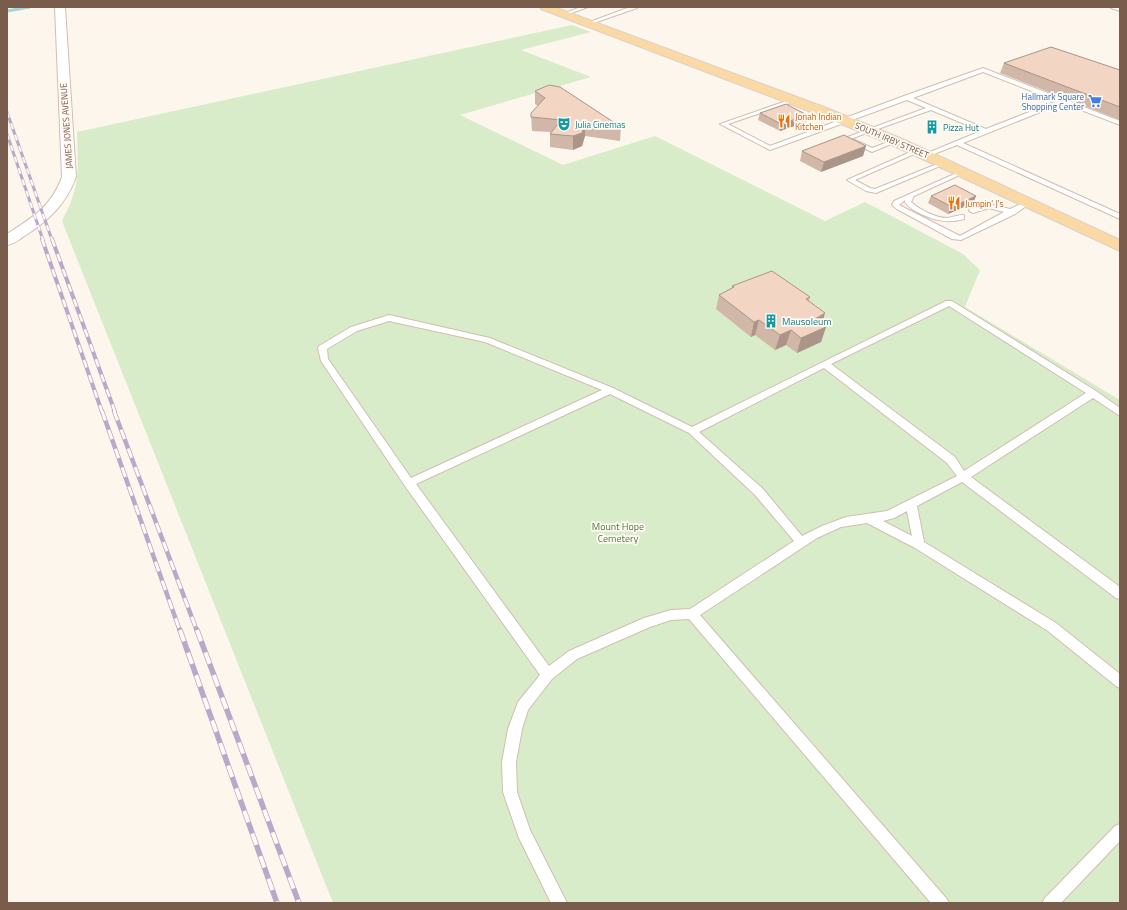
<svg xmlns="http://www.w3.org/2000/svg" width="1127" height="910" font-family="'Titillium Web',sans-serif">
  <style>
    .green { fill: #d8ecc9 }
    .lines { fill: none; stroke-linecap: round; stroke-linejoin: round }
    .stream { stroke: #a5d3da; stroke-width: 3 }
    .service-casing { stroke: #d1beb0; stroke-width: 2 }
    .minor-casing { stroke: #d1beb0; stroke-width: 2 }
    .primary-casing { stroke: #dad1cd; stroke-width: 2 }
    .service { fill: #fff; fill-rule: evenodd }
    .minor { fill: #fff; fill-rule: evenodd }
    .primary { fill: #fbd9a5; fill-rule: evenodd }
    .rail-far3-casing { stroke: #b9a8c9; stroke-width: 3 }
    .rail-far2-casing { stroke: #b9a8c9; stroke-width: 4 }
    .rail-far1-casing { stroke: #b9a8c9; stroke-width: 4.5 }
    .rail-casing { stroke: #b9a8c9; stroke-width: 5.5 }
    .rail-far3 { stroke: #fffaf3; stroke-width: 2; stroke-dasharray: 6; stroke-linecap: butt }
    .rail-far2 { stroke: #fffaf3; stroke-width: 2.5; stroke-dasharray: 8; stroke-linecap: butt }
    .rail-far1 { stroke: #fffaf3; stroke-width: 3; stroke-dasharray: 10; stroke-linecap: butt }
    .rail { stroke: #fffaf3; stroke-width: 4; stroke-dasharray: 12; stroke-linecap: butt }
    .wall { fill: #d1b7a8 }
    .shaded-wall { fill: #aa9588 }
    .building { fill: #f3d5c3; stroke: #aa9588 }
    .labels { text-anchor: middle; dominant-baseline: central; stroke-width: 3.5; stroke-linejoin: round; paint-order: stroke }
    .far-shop-label { font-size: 9px; fill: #366cbe; stroke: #fffaf3; text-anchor: end }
    .far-food-label { font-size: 9px; fill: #c56008; stroke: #fffaf3; text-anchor: start }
    .far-culture-label { font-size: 9px; fill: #0d838f; stroke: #fffaf3; text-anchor: start }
    .far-street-label { font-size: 9px; fill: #7a5c4d; stroke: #fffaf3 }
    .culture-label { font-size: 10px; fill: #0d838f; stroke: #fffaf3; text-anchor: start }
    .park-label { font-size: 10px; fill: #537a41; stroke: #fffaf3 }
  </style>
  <rect width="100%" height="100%" fill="#fdf6ec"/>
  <path class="green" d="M572,25L591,32L521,50L591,77L460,115L563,165L655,136L825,221L865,202L963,254L980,270L965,307L1120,400V903H333L62,221C81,186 78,170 77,132Z"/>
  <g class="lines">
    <path class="stream" d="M7,11L30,7"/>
    <g class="service-casing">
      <path id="service" d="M581,7H588L566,15L562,14Z
        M630,7L637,8L591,24L587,23Z
        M1111,7L1120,8V11L1111,8Z
        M983,68L1120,121V125L1063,103L963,143L1120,214V219L957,145L929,156H925V154L981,131L931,110L839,143L834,142L926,108L907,100L770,150L720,124L792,99H796V101L728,124L770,146L904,96ZM983,72L1057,101L986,129L913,98Z
        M855,140L872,148L893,140L898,141L872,152L853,143V141Z
        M917,149L919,150V152L855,180L870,188L875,189L942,162L947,163L876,193L866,191L847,180Z
        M961,171L966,172L914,196L911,202C920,210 936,218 947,218C953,217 958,215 964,215V219C946,224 933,220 917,212C912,209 908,207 905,202V200L899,205L960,236L1004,212L989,208L973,213L969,211L970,209L989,204L1010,209L1027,201L1032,202L1015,214L961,240L952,239L897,209L892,205L894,201Z
        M946,301H952L1096,391L1120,408V416L1093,398L971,477L1120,587V599L1116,598L962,482L917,506L924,542L1056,623L1120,674V688L1116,686L1048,631L915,548L867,523L841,527L817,538L700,615L946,898L949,903H931L689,619L671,620L650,627L577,659L552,679L528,710L522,729L516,762L517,792L530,830L567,903H551L519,838L503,792L502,762L508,729L518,702L540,675L405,486L321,361L318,348L319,346L351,327L389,315L490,338L613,388L692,427ZM949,306L1086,393L964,471L955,457L831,364ZM389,321L485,342L602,390L411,478L328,359L327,349L357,331ZM824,368L947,463L957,476L887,511L846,517L822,526L802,536L763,489L699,432ZM610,394L689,433L755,495L794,541L690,609L671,610L644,618L569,651L549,666L416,484ZM907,511L912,536L883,521L894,518Z
        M1120,824V841L1061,903H1042L1045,898L1115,826Z"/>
    </g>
    <g class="minor-casing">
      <path id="minor" d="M55,7H65L76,177C66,204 49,220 26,235C20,239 14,244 7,245V234C32,218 51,207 62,177Z"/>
    </g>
    <g class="primary-casing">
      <path id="primary" d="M540,7H554L824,107L900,138L1120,240V251L890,144L814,113L541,9Z"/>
    </g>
    <use href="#service" class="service"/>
    <use href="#minor" class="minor"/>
    <use href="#primary" class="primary"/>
    <g class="rail-far3-casing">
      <path id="rail-far3" d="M7,112L52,240
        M7,134L43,240"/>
    </g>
    <g class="rail-far2-casing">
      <path id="rail-far2" d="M42,239L102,412
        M52,239L115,412"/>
    </g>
    <g class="rail-far1-casing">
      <path id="rail-far1" d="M102,411L180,631
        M114,411L197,631"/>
    </g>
    <g class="rail-casing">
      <path id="rail" d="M180,630L277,903
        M197,630L299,903"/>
    </g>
    <use href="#rail-far3" class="rail-far3"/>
    <use href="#rail-far2" class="rail-far2"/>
    <use href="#rail-far1" class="rail-far1"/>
    <use href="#rail" class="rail"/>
  </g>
  <path class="wall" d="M1004,63L1120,70V120L1000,73Z
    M535,91L621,127L620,141L585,136L582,146L573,150L550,147V134L551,132L532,131L531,113L538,106L535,104Z
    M760,113L807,115L806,122L780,131L758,120Z
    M866,146L863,156L821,172L800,161L802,151Z
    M931,196H976L973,203L948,214L928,203Z
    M732,286L810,297L809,301L822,324L826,327L821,342L797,353L786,345L775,350L755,335L751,337L716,309L719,295L732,288Z"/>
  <path class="shaded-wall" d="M807,115L806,122L780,131L781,124Z
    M585,123V136L582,146L573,150V136Z
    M866,146L863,156L821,172L824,162Z
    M976,196L973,203L948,214L952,207Z
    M825,313L821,328L826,327L821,342L797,353L801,338L815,319Z
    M759,320L755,335L751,337L754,322Z
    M791,330L786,345L775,350L780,335Z"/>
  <path class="building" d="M1051,47L1120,70V107L1004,63Z
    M549,85L560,87L621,127L585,123L582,133L573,136L550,134L561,120L531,117V113L545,98L535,91Z
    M786,104L807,115L781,124L760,113Z
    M844,135L866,146L824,162L802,151Z
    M955,185L976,196L952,207L931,196Z
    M772,271L810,297L806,299L825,313L815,319L826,327L801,338L791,330L780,335L759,320L754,322L719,295L734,287L732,286Z"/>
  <defs>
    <g id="supermarket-bare" transform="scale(1.08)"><path d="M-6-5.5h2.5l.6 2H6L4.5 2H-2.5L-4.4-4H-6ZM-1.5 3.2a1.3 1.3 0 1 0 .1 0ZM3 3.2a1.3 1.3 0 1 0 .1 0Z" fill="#3f7fe0" stroke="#fffaf3" stroke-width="2.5" paint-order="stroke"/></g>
    <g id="restaurant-bare" transform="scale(1.08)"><path d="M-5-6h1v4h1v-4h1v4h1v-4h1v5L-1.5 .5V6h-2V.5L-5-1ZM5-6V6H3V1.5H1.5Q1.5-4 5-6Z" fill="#e8710a" stroke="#fffaf3" stroke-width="2.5" paint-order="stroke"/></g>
    <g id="theatre-bare" transform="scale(1.08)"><path d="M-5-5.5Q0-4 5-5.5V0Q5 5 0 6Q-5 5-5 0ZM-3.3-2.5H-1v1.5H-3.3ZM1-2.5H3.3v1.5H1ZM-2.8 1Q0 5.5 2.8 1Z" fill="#0f9aa8" stroke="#fffaf3" stroke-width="2.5" paint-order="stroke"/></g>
    <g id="building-bare" transform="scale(1.08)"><path d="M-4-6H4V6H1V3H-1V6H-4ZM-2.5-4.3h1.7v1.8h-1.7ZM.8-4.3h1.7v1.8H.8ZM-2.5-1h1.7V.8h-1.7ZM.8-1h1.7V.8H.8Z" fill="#0f9aa8" stroke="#fffaf3" stroke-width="2.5" paint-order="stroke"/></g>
  </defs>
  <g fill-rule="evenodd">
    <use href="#supermarket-bare" x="1095" y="101"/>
    <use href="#restaurant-bare" x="784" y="121"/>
    <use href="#theatre-bare" x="564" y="124"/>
    <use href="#building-bare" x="932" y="127"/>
    <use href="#restaurant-bare" x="954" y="203"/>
    <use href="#building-bare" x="771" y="321"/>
  </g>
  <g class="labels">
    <g class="far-shop-label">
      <text x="1084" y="96">Hallmark Square<tspan x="1084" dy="10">Shopping Center</tspan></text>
    </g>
    <g class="far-food-label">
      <text x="795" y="116">Jonah Indian<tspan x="795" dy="10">Kitchen</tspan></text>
      <text x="965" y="203">Jumpin' J's</text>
    </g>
    <g class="far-culture-label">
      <text x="575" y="124">Julia Cinemas</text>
      <text x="943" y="127">Pizza Hut</text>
    </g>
    <g class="far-street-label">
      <text transform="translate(66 126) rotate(-94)">JAMES JONES AVENUE</text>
      <text transform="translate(892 140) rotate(23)">SOUTH IRBY STREET</text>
    </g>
    <g class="culture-label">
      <text x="782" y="321">Mausoleum</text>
    </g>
    <g class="park-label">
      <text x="618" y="526">Mount Hope<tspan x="618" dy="12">Cemetery</tspan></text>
    </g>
  </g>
  <rect width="1127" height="910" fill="none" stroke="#7a5c4d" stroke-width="16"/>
</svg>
